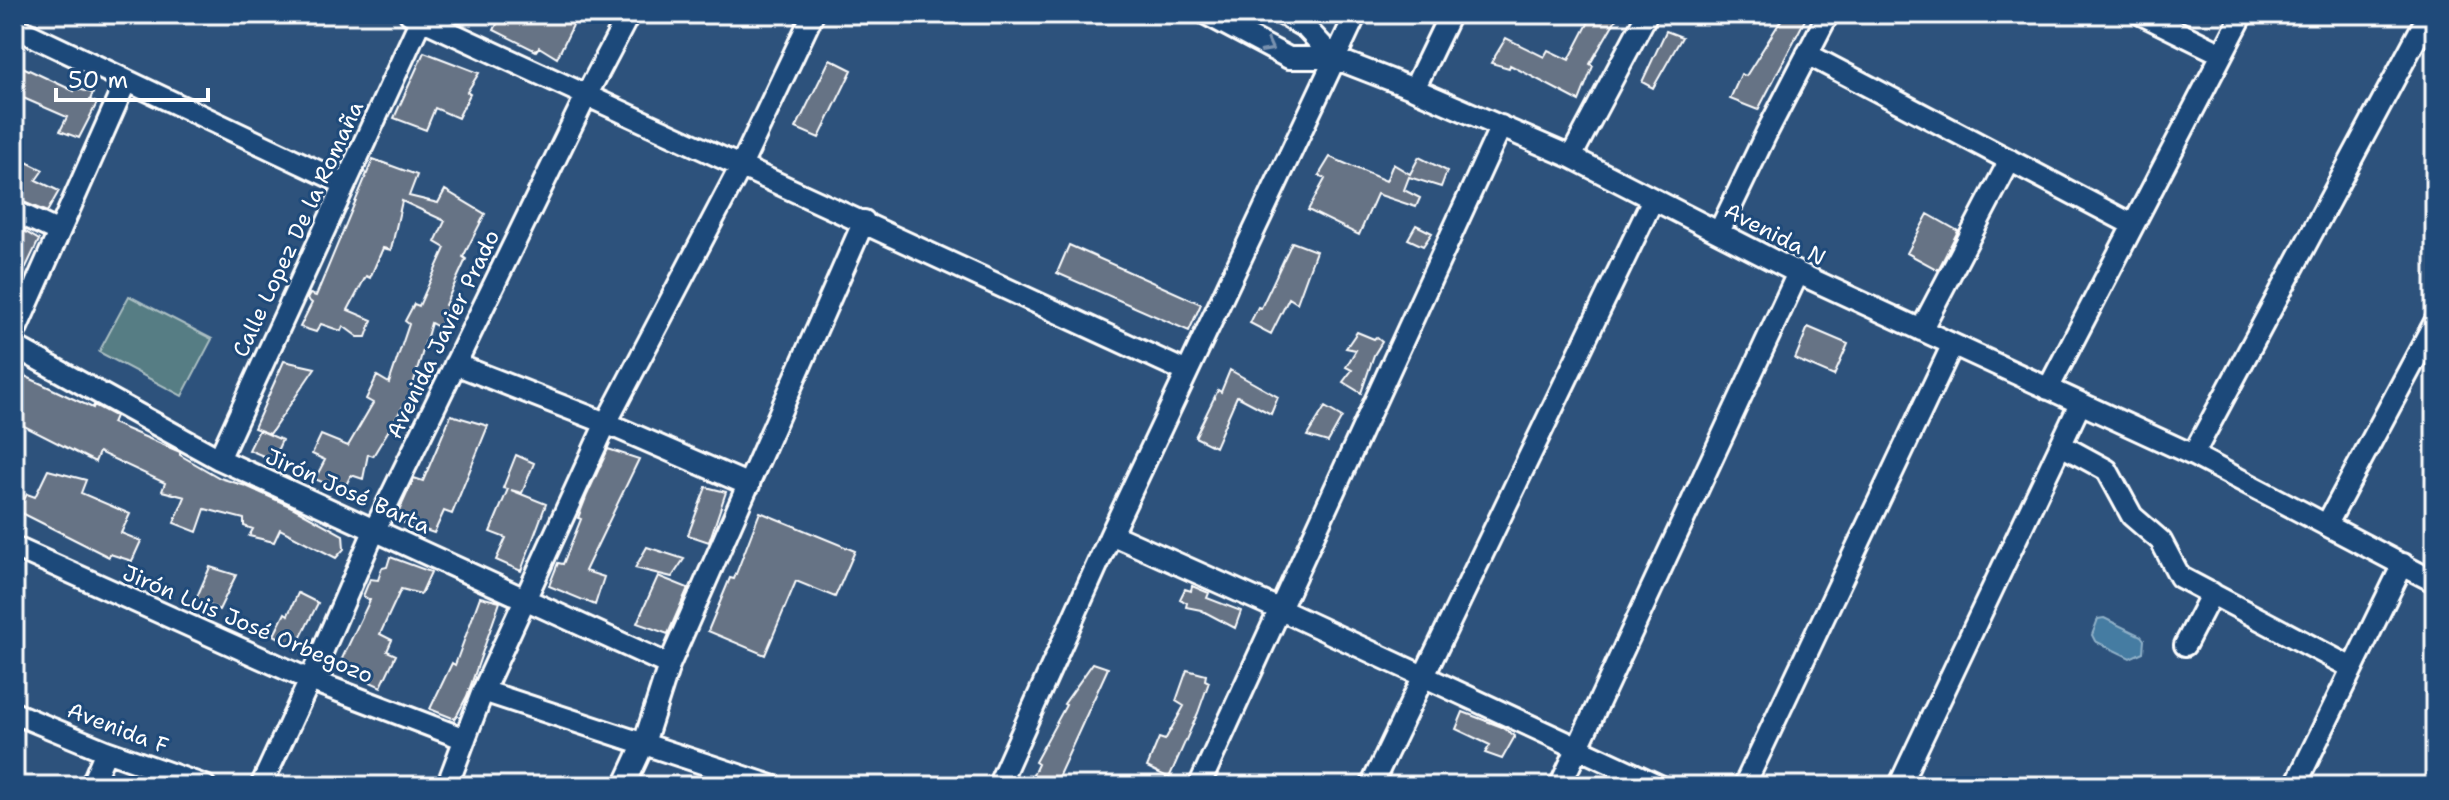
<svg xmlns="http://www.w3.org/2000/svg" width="2449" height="800" font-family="'Shantell Sans',sans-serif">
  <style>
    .green { fill: #567d84; stroke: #aabec2; stroke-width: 2 }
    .water { fill: #457ba2; stroke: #8fb0c7; stroke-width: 2 }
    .building { fill: #667385; stroke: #fff; stroke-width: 2 }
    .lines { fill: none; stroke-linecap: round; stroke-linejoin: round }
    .minor-casing { stroke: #fff; stroke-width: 26 }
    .minor { stroke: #1f4a7a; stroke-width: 20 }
    .oneway { stroke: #7992af }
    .labels { text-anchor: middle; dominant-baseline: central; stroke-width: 6; stroke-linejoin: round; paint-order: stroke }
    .street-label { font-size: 22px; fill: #fff; stroke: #1f4a7a }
  </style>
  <rect width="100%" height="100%" fill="#2d527c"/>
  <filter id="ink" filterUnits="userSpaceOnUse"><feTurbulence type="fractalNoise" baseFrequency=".0125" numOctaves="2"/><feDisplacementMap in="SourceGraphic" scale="16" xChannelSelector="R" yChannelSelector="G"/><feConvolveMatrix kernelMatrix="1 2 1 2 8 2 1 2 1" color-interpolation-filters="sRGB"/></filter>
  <g filter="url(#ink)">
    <path class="green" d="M129,296L212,339L182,396L99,352Z"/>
    <path class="water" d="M2104,618L2141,636L2144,640L2143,652L2130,658L2095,641L2092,635L2098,619Z"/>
    <path class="building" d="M502,14H559L575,21L557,58L539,47L536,51L494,30Z
      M1593,14H1619L1590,64L1593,66L1579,101L1510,65L1509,68L1491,63L1506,38L1544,57L1548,50L1569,60Z
      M1785,14H1808L1758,110L1730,99L1741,74L1746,76Z
      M1666,31L1682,37L1653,88L1642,82Z
      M424,52L479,73L467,92L470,94L458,118L435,108L426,130L394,118Z
      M830,59L852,70L819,138L796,128Z
      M14,63L74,91L75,88L93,93L90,100L97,103L79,138L60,131L67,117L14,94Z
      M14,156L43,170L36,180L59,191L47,212L14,198Z
      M1330,157L1386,181L1393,164L1410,174L1419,157L1447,171L1441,187L1409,177L1404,190L1420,198L1416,207L1377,194L1359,235L1308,210L1325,179L1319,175Z
      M373,159L417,175L409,196L438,203L445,190L485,214L463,257L466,259L445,305L448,307L440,328L431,323L410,395L373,456L368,454L363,479L351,475L343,491L315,479L325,460L312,454L321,435L348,446L373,403L366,399L377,376L389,383L409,324L405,321L414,304L419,306L445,248L435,242L445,221L402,201L391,250L383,248L370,278L366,276L348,310L372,320L366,337H358L343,326L341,331L321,324L316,332L300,327L312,303L307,299L310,294L316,296Z
      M1928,214L1958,231L1938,270L1907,253Z
      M14,225L39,240L14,292Z
      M1416,225L1432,233L1423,246L1408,239Z
      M1292,242L1316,251L1297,303L1289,298L1271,334L1250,323L1258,307L1261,308Z
      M1069,245L1201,304L1189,331L1057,273Z
      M1808,327L1848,344L1834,376L1795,359Z
      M1357,332L1374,339L1376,337L1382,342L1374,355L1361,393L1343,382L1352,370L1346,367L1356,350L1346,348Z
      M284,361L315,368L270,434L254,428Z
      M1230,370L1278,397L1271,414L1237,396L1215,447L1195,437L1218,390L1221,392Z
      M14,371L93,408L94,405L115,416L112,423L180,452V455L220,478L246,486L294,508L343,535L344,549L336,558L280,529L274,542L249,536L253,529L244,526V519L205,509L197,532L174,523L185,497L162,491L165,483L99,452L95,462L14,421Z
      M1325,407L1342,417L1328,442L1307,436Z
      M451,415L488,426L452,514L444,511L434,533L395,520L414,478L423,481Z
      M259,430L282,440L273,460L249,450Z
      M608,449L639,459L585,571L604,577L595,605L549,586L558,563L563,564L581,519L578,518L587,495Z
      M516,455L534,463L522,493L511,490L546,504L521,571L496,560L506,538L490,532L508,489L503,488Z
      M48,470L86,480L81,493L130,514L121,533L141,541L132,561L110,554L109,557L18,511L27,494L35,497Z
      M706,487L726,492L709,542L688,535Z
      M760,512L855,551L835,597L796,581L765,655L708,631L730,578L734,579Z
      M647,547L684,559L672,577L635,568Z
      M390,557L431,572L421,594L401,589L380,634L392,640L387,651L396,655L381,687L338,667L370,600L363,596L370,579L378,580L382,568L387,567Z
      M210,567L236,575L219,610L196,599Z
      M658,576L688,588L668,634L637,623Z
      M1192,586L1209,593L1207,598L1241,611L1235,628L1201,610L1186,607L1187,603L1180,599L1185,589L1191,591Z
      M298,593L318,603L296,647L274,635L285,613L288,615Z
      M480,597L500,602L467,696L455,719L430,709L452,663L455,665Z
      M1093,663L1108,668L1054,786H1028L1038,764L1035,762L1066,705L1064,704Z
      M1187,670L1206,675L1205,680L1209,682L1198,713L1169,778L1147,767L1159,738L1165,740L1184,706L1176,701Z
      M1463,712L1502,727L1515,736L1502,759L1485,753L1490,745L1456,729Z"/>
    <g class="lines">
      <g class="minor-casing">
        <path id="minor" d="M410,14L1187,372
          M1206,14L1289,58H1334L1414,89L1571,157L1798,273L2193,455L2435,582
          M1282,14L1306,28L1334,58
          M2141,14L2222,54
          M14,27L345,184
          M1807,54L2133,225
          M1414,89L1450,14
          M1571,157L1647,14
          M14,211L59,232
          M1719,232L1766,134L1828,14
          M1921,330L2010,160
          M14,334L126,81
          M14,346L219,459L669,665
          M455,364L606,423L749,485
          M2048,389L2243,14
          M2061,445L2107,470L2132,516L2161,541L2180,577L2352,668
          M2193,455L2429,14
          M219,459L421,19
          M2327,524L2435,322
          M1111,534L1281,610L1660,786
          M14,547L310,680L465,739
          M2185,645L2212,593
          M483,691L772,786
          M14,713L106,751L205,786
          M91,786L106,751
          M261,786L310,680L375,529L586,96L629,14
          M447,786L483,691L606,423L741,166L813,14
          M624,786L644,743L669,665L864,221
          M998,786L1111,534L1356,14
          M1199,786L1501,126
          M1371,786L1653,199
          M1560,786L1798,273
          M1744,786L1952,346
          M1899,786L2080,404
          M2295,786L2403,564"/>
      </g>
      <use href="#minor" class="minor"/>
    </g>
    <defs><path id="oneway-chevron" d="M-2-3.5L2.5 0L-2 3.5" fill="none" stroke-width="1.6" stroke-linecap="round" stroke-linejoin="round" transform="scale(2)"/></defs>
    <use class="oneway" href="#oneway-chevron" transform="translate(1268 47) rotate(28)"/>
  </g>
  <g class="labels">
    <g class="street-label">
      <text transform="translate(298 229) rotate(-65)">Calle Lopez De la Romaña</text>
      <text transform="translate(1775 234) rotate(27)">Avenida N</text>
      <text transform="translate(443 334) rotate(-64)">Avenida Javier Prado</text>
      <text transform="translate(348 491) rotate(24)">Jirón José Barta</text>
      <text transform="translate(248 624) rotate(23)">Jirón Luis José Orbegozo</text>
      <text transform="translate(118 728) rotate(21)">Avenida F</text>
    </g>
  </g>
  <rect width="2449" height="800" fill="none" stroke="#1f4a7a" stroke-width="48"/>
  <rect x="24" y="24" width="2401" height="752" fill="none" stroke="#fff" stroke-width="3" filter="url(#ink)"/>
  <path d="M56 88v12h152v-12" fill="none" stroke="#ffffff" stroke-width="4"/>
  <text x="68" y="88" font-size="24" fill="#ffffff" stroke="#1f4a7a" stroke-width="6" paint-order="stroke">50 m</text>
</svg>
